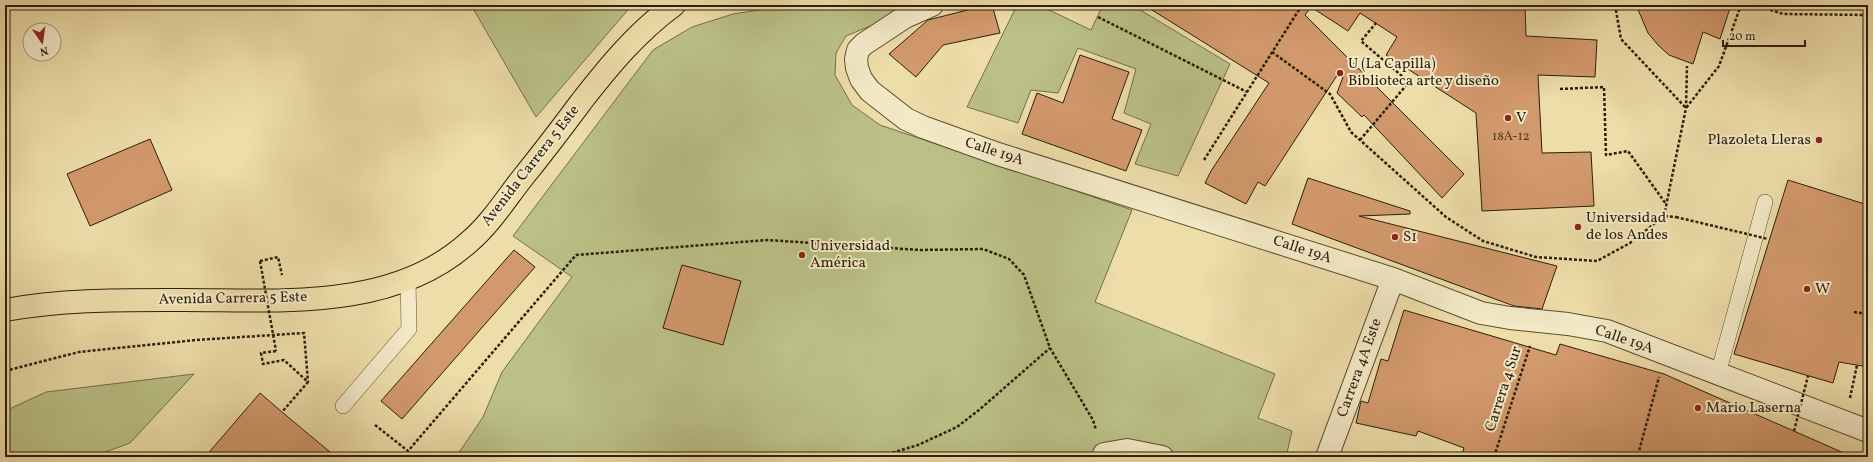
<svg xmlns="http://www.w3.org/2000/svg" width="1873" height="462" font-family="Vollkorn,serif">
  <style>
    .green { fill: #bac086; stroke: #736f48 }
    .building { fill: #d2996c; stroke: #2c1e0b }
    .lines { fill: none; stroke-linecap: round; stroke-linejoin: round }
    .lane-casing { stroke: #5c4e32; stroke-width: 16 }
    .street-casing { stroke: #5c4e32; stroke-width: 24 }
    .primary-casing { stroke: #2c1e0b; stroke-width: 24 }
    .path { stroke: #2c1e0b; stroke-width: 2.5; stroke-dasharray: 3 2; stroke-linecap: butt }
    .lane { stroke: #f3e9c7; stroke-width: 15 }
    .street { stroke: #f3e9c7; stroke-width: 22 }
    .primary { stroke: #eddda9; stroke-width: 22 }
    .path-bridge { stroke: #2c1e0b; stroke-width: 2.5; stroke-dasharray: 3 2; stroke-linecap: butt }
    .poi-dot { fill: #8f2418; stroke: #f3e9c7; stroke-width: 1.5 }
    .labels { text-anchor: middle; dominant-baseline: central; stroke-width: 4; stroke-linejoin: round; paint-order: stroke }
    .number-label { font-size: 13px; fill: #563d23 }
    .poi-label { font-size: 15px; fill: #2c1e0b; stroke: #f3e9c7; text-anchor: start }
    .street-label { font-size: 15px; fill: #2c1e0b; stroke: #f3e9c7 }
  </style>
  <rect width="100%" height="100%" fill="#eddda9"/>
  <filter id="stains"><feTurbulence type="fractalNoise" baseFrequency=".005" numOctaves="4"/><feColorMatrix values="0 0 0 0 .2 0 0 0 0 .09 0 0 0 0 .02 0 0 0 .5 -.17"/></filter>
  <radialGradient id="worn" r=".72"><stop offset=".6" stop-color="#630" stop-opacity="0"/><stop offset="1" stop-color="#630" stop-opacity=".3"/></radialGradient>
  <path class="green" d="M471,5H526L529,10L538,5H632L536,117Z
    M791,5H913L875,24L846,36L836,53L835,75L852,105L880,125L1132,210L1095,302L1275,374L1258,418L1292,431L1286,457H456L483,417L502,372L572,277L513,236L653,50L692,27L733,14Z
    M1017,5H1046L1045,8L1091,30L1103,5H1132L1230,64L1178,176L1135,164L1151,124L1124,113L1136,69L1078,48L1058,93L1031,90L1018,123L967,107Z
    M194,374L130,443L92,457H5V411L46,392Z"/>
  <path class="building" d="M987,5H992L1000,33L943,45L916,77L889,54L928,20Z
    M1144,5H1525L1526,36L1597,40L1595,77L1538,75L1542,153L1591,152L1594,206L1482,211L1476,113L1386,55L1397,37L1360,13L1348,31L1311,7L1305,15L1464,174L1442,198L1364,115L1362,117L1337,93L1343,77L1338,74L1265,186L1258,182L1246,204L1205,183L1211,171L1269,83Z
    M1636,5H1731L1720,39L1703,32L1693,64L1669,55L1658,45L1648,33Z
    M1080,55L1129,72L1112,119L1142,130L1126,171L1022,134L1037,93L1063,103Z
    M150,139L172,190L90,226L67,174Z
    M1308,178L1410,211V214L1359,216L1557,266L1542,309L1514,306L1292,224Z
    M1788,180L1868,205V367L1839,362L1833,383L1734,354Z
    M514,250L535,267L402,419L381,401Z
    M682,265L741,281L723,345L663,328Z
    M1404,310L1556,355L1560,344L1664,374L1853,457H1461L1464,448L1418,431L1416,436L1356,423L1361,401L1368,403L1381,359L1388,361Z
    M260,393L282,412L336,457H205Z"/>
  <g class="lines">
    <g class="lane-casing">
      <path id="lane" d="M1718,374L1765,202
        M343,406L409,329L408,280"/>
    </g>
    <g class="street-casing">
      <path id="street" d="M932,5L905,17L864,44L858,50L856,59L857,68L861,79L870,91L906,119L923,127L998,154L1393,279L1481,313L1510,318L1568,324L1607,331L1868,431
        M1104,454L1127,450L1162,457
        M1327,457L1393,279"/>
    </g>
    <g class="primary-casing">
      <path id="primary" d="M5,310C64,299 124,300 184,300C279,300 393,311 469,242C489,225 504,202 520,181C541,155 561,129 581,102C609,66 637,32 674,5"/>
    </g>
    <path class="path" d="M1615,5L1621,39L1686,108L1719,66L1741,5
      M1756,5L1783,14L1868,15
      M1865,5L1866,15
      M698,7L704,5
      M1098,17L1247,92
      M1272,52L1330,94L1351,132L1446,217L1483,241L1536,257L1597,261L1630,243L1664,216L1676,217
      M1560,89L1604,87L1606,155L1628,151L1666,204
      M1360,140L1409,82L1361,41L1376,23
      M1204,160L1302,5
      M1664,216L1686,108L1687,66
      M260,261L278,257L282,275
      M1854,312L1868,314
      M276,351L261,353L263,364L284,360L308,382L282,412
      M5,371L79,352L196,340L304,333L308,382
      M1850,398L1857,365
      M375,425L408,451L576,255L767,240L920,250L983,249L1009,259L1024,275L1050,348L1093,420L1096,430
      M1638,455L1659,377
      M878,457L918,445L957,427L979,410L1050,348
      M1494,457L1530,346"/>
    <use href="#lane" class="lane"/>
    <use href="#street" class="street"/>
    <use href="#primary" class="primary"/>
    <path class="path-bridge" d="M1676,217L1768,239
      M260,261L276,351
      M1794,431L1808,376"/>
  </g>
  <g class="poi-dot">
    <circle cx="1340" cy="73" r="4"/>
    <circle cx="1508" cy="118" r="4"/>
    <circle cx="1819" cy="140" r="4"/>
    <circle cx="1578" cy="227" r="4"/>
    <circle cx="1395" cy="237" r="4"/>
    <circle cx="802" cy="255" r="4"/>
    <circle cx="1807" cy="289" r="4"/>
    <circle cx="1698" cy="408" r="4"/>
  </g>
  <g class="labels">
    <g class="number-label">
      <text x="1511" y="137">18A-12</text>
    </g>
    <g class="poi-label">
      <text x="1348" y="64">U (La Capilla)<tspan x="1348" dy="17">Biblioteca arte y diseño</tspan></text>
      <text x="1516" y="118">V</text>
      <text x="1811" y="140" text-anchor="end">Plazoleta Lleras</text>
      <text x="1586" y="218">Universidad<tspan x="1586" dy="17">de los Andes</tspan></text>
      <text x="1403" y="237">S1</text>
      <text x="810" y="246">Universidad<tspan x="810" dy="17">América</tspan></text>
      <text x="1815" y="289">W</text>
      <text x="1706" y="408">Mario Laserna</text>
    </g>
    <g class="street-label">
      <text transform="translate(994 152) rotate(18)">Calle 19A</text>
      <text transform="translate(531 166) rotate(-52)">Avenida Carrera 5 Este</text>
      <text transform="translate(1302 250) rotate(18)">Calle 19A</text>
      <text transform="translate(233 299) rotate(-1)">Avenida Carrera 5 Este</text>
      <text transform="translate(1624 340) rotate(19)">Calle 19A</text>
      <text transform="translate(1360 368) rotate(-70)">Carrera 4A Este</text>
      <text transform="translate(1504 389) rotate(-72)">Carrera 4 Sur</text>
    </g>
  </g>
  <rect width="1873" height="462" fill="none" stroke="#eddda9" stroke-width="20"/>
  <rect x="6" y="6" width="1861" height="450" fill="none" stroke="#2c1e0b" stroke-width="2"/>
  <rect x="10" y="10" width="1853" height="442" fill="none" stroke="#2c1e0b"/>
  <g transform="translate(42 42) rotate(167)"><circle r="19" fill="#f3e9c7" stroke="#a3987c"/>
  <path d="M0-3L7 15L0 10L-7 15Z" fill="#8f2418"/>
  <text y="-6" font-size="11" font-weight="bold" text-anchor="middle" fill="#2c1e0b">N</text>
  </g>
  <path d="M1723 40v6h82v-6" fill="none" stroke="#2c1e0b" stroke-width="2"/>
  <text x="1729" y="40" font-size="12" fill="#2c1e0b" stroke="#f3e9c7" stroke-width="3" paint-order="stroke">20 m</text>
  <rect width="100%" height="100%" filter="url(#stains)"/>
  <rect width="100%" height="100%" fill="url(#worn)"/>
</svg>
